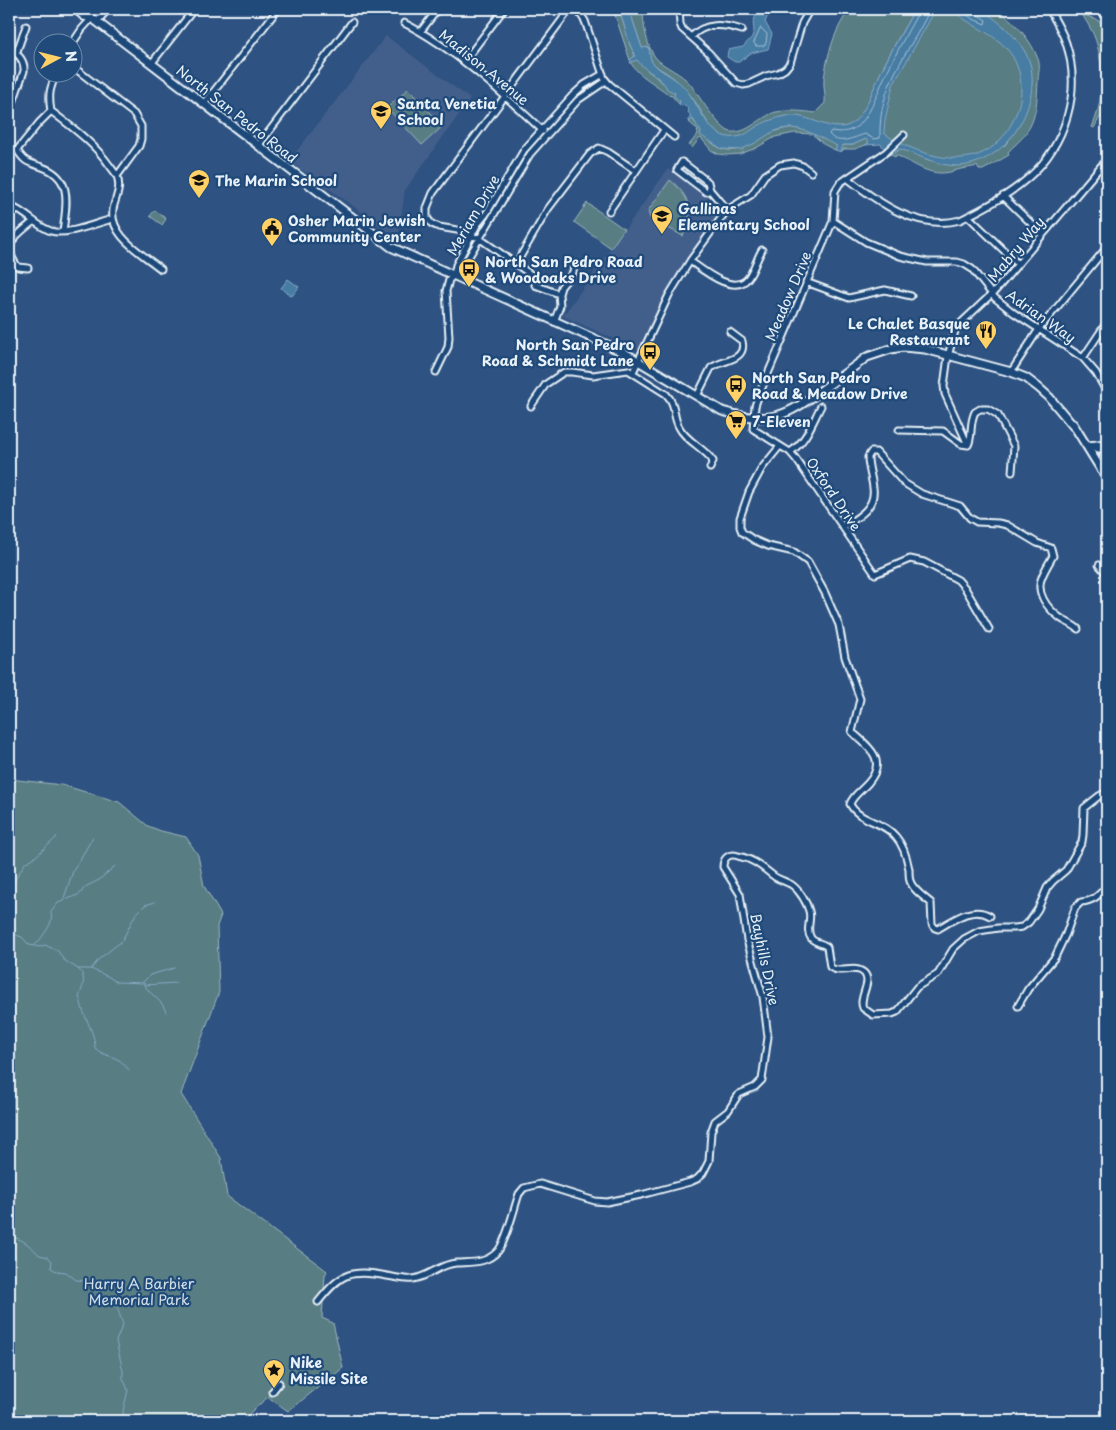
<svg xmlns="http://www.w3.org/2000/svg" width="1116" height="1430" font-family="'Playpen Sans',sans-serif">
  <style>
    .built { fill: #435f8c }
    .green { fill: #597d83; stroke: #a0b7be; fill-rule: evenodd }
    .water { fill: #467ba3; stroke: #87aac5 }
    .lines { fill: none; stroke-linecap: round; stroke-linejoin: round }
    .shore { stroke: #a7c2d6; stroke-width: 1 }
    .stream { stroke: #87aac5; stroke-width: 1 }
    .street-casing { stroke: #e8f1f8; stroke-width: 9 }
    .secondary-casing { stroke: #e8f1f8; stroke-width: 11 }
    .street { stroke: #1f4a7a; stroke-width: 5 }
    .secondary { stroke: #1f4a7a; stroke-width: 7 }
    .labels { text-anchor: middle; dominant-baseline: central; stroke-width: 4.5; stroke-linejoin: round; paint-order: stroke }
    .street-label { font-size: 14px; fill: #e8f1f8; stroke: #1f4a7a }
    .poi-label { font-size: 14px; font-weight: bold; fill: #e8f1f8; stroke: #1f4a7a; text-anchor: start }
    .park-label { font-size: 14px; fill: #d3e0e6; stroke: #1f4a7a }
  </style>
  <rect width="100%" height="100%" fill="#2e5281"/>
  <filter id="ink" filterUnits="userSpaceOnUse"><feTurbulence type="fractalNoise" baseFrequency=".02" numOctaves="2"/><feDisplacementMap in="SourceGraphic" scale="10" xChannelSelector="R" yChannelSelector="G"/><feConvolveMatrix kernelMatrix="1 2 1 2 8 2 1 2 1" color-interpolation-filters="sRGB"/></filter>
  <g filter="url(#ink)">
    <path class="built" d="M386,36L470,99L405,190L398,239L392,236L348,202L289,161Z
      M668,169L722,210L686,261L667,294L639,350L563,316Z"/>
    <path class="green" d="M613,9H616L620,12L630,45L635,56L630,60Z
      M629,9H643C643,23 646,45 655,57C664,68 681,72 691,85C698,95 720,130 731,132C748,134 761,116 776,112C788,110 803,111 815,113L825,103C826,95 823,87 824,79C827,55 835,28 850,9H915C903,29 891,51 881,72C874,86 867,109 857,120C838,139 811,115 788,116C767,117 747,140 729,138C711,136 705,116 696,103C691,95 683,87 676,80C669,73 659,70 652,62C649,58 650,52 649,48H642Z
      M930,9H976L1007,29L979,9H997C1013,20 1031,39 1038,59C1041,67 1038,73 1038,81C1037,99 1037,118 1026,133C1021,141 1013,146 1008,152L1009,155L983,170H979L977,166C971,168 963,168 957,170C932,179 919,166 896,155L895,157L888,153L891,151L895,153L899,150L870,130ZM1015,37C1021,46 1027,55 1030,65C1037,93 1022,125 1004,146L1016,127L1031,77ZM926,159L945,162L980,161L955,166Z
      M1085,15L1099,21L1107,27V107L1103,119L1100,117L1094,128L1092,127C1104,101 1104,68 1096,41C1093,32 1088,24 1083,16Z
      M637,59L647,70L675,93L674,95L680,101L679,104L671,95L670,96C657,84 639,77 630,62Z
      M408,89L443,126L422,145L387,108Z
      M692,119L700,129L701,135C708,138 714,147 723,149C743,155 758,137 776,131C796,123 821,134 837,146L835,150L825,145L812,134L795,133L775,137L756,148L740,154L727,155L718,154L711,150L701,138L699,139L692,148L689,145L698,134L697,129L689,122Z
      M866,139L869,141L868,144L855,149H844L841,152L842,145H852Z
      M670,180C690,196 695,213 683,236L650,218L648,211Z
      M587,203L624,229L611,248L574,222Z
      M155,210L166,219L162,225L150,216Z
      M9,779L62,785L119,802L148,826L161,831L186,837L198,855L204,886L221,915L217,926L219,992L181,1094L221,1158L227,1196L327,1271L325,1275L322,1318L333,1323L343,1368L288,1411L268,1397L253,1410L243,1421H9Z"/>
    <path class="water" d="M616,9H629L642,48L648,47C651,52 649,57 652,62C660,72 673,76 682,85C699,101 707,141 736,137C744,136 747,133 753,129C765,121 781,115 796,116C816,118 839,137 856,120C867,109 874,86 881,72C891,51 903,30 915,9H936L893,85L885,120L884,133C895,142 909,147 922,152C964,166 998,158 1016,114C1022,100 1023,80 1017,66C1006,35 973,30 952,9C960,9 972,6 979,9C985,11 996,20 1001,24C1014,35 1027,50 1031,67C1039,112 1004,164 958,166C938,166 918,155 900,149L894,153L883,147L881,144L865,145L869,143L866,139L852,145H843L841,152L835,150L837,146C816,136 795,120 771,133C762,138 753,146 743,148V150L722,149L700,135L701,132L693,119L690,121L688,120L691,116L688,112L689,110L685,105L681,106L679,104L680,101L674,96L675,93L667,89C663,77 644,71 637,60L631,62L630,60L635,56L630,45L620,12Z
      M759,9H769L770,10L765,22L772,34L768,49L751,53L739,62H735L727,57L728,50L743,47L752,37L754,30L753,22Z
      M288,279L299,287L292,296L281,288Z"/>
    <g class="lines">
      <path class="shore" d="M919,9L918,13C907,32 897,52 887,72C879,87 872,113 860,124C851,132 842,133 831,131L829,134C838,146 852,138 865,134L874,139L880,138C878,83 909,55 930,9
        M959,9L973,19L985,24L986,20L977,14L976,9
        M761,28L767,34L766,43L764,46H756L754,43Z"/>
      <path class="stream" d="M9,890L25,863L35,857L57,837
        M64,898L73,871L93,837
        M9,933L22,937L29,945L40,947L45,945L58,951L64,960L78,969H91L109,977L116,982L144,983C148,995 161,997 166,1012
        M35,945C39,942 51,925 51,921C52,918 51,915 51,912L58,903L80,894L85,887L99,880L115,866
        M78,969C88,977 82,988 79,997C82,1002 81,1007 84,1013C88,1024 95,1035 95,1048C104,1056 107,1054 117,1059C122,1061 125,1066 129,1070
        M91,969L100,958L122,941L135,915L145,905L155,902
        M143,982L150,975L174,968
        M144,985L176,983
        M9,1229L15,1238C23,1239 34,1249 39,1255L48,1257L52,1261L51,1268L56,1271L66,1272L76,1280C85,1280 95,1285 99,1294C102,1298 100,1297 104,1300C108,1303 115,1304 118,1309C118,1310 122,1322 123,1324L116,1341L123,1371V1378L128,1390L123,1411L124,1421"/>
      <g class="street-casing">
        <path id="street" d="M577,9L585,21L604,78L609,84L674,137
          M679,9L680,24L682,29L708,52L736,83L743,85L749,84L766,76L778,73L785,69L790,63L802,23L810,9
          M9,10L11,9
          M97,22L108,9
          M404,23C454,48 502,93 543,131
          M421,31L438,9
          M691,37C705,22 723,24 742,30
          M72,44L82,29L92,18
          M9,49C18,53 25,61 24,71L9,114
          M16,54L26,26
          M464,62L504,9
          M151,64L194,9
          M72,66L134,114L141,126V139L139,146L117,176
          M57,72C50,88 48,94 51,111C73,128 94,143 110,166C112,169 115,172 117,176C121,187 117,195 114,205C105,234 143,254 161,269
          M204,104L278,9
          M51,111L39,123L17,150C25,163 28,162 42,167C74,178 66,205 63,232
          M904,135L886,152L840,183L835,191L833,221L758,397L755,406L753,429L790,452L796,459L875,574L910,559L924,562L958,580L965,588L989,629
          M258,146L352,22
          M847,178C879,203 917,231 960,220C983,209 1009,195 1028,178C1066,145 1082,91 1066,43C1062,31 1055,20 1049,9
          M710,190L706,192L677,170L682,162L708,182L710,190L727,210
          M1003,196L1042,234
          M12,207C26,212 37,227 51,231C66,236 97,223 112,219
          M609,211L664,130
          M968,216L1018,264
          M833,221L866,242L900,256L927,262H957L964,264L972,269L995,298L1014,313L1083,358L1096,373L1105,389L1107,408
          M690,261C703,270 734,296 748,278C754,270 757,258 762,250
          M516,264L548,209L590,154L599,148L608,152L636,171
          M28,268L18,267C0,244 17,235 34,221
          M454,274L456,265L477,225L486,214L524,150L573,95L584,85L603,74
          M530,274L479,238L457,230L439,227L432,224L427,218V208L433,193L570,9
          M806,282L849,298L885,290L911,296
          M535,285L559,294
          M554,322L560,306L559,294L561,287L573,272L574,265
          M1083,358L1107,322
          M436,372L448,347L449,337L446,291L449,280L462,268L530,154L578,100L606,81
          M633,372L669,295L690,261L727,210L751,195L765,175L780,165L794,163L803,166L811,172
          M1011,372L1039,329L1107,247
          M697,396L711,368C723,359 747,361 742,341L730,332
          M531,406L546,384L564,372H572L593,375L628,370L666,394C677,405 672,415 679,427C685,440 704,448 713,461L710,468
          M899,430L943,431L961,444L968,445
          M968,445L945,394L944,386L948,356L955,331L962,322L996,290L1107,159
          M968,445C973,437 969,423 975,412L980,409H988L998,415L1014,446L1012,472
          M1086,445L1098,449H1107
          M1088,445L1107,443
          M780,446L762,468L749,492L740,518V527L742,532L754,540L768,546L794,552L808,562L825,593L839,625L845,657L860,699L852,732C869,747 888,760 868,783C862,790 853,795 850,804C859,822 884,821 896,837C904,846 907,858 909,869C909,873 909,877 910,881C913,890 924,897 931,903L932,924L935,928L938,929C953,920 973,905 990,916
          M790,452C806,442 812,423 821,406
          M843,527C857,518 876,508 873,488C872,477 868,468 868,457L871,452H876L904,483L922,494L960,506L970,518L977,522L998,523L1007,525L1037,543L1051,548L1053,556C1049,563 1045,569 1042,577C1035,592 1047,608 1059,617C1065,622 1073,624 1078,629
          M1099,565L1107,574
          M1018,1006L1028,989L1055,957L1066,934L1075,908L1081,902C1094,901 1099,895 1107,886
          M318,1302C341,1273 350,1269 387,1276C395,1277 404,1280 413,1279C429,1277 440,1264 456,1263C472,1262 486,1264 498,1251C507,1240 514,1208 519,1194L524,1188L540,1184L595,1201L607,1202L641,1195L690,1182L697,1179L703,1173L709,1161L711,1132L715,1121L728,1111L739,1094L755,1087L762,1080L768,1037L763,997L747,940L740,894L723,867C723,858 729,853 738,856C754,859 763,868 775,877C780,880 787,882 792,885C800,891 807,903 809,911C812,920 805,930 811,938C814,943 823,943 827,947L830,967C839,975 855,964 864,973C873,982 858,997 863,1008L873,1015L892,1014L897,1012L917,987L938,974L953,949L964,939L979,931L998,928H1015L1022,927L1029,922L1038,909L1047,888L1053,881L1066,870L1082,842L1083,835L1084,808L1099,796L1107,792
          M272,1392L279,1383"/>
      </g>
      <g class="secondary-casing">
        <path id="secondary" d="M76,9L84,16L92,18L391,247L623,352L722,411C769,425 786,417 823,389C838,378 853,368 867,357L891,349L903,347L925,349L1011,372L1026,378L1039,388L1049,397L1074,427
          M86,9L92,18
          M1073,424L1107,479
          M1107,450C1101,456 1104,464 1107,470"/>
      </g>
      <use href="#street" class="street"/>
      <use href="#secondary" class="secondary"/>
    </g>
  </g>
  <defs>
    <g id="school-pin" transform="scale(1.125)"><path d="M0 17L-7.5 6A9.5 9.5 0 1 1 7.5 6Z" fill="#ffd166" stroke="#1f4a7a"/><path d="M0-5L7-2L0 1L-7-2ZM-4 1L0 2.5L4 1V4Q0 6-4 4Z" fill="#111"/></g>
    <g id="civic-pin" transform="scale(1.125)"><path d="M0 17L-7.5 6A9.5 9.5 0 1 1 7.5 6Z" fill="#ffd166" stroke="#1f4a7a"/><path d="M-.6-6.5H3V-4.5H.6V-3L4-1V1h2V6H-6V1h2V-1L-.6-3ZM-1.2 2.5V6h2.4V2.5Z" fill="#111"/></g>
    <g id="bus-pin" transform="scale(1.125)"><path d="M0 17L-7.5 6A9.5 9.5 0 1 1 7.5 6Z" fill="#ffd166" stroke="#1f4a7a"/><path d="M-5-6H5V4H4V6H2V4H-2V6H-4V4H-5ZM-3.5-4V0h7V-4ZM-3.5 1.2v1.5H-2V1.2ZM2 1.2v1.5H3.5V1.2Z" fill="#111"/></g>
    <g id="restaurant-pin" transform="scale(1.125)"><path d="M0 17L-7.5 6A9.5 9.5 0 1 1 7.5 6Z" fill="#ffd166" stroke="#1f4a7a"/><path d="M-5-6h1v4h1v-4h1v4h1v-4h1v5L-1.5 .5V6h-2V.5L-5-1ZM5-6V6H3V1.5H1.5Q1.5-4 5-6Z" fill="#111"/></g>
    <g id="supermarket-pin" transform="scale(1.125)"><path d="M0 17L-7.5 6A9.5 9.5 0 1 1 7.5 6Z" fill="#ffd166" stroke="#1f4a7a"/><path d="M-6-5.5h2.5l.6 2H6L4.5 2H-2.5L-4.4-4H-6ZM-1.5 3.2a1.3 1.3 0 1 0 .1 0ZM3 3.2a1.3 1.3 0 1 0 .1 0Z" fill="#111"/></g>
    <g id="sight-pin" transform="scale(1.125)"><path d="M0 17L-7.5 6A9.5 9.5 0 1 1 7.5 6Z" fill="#ffd166" stroke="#1f4a7a"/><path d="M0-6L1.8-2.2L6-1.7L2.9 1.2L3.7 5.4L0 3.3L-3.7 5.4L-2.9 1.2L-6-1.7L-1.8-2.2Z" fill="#111"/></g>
  </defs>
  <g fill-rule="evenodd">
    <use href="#school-pin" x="381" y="111"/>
    <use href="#school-pin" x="199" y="180"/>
    <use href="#school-pin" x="662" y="216"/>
    <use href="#civic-pin" x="272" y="228"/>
    <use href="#bus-pin" x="469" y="269"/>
    <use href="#restaurant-pin" x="986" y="331"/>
    <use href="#bus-pin" x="650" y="352"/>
    <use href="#bus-pin" x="736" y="385"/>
    <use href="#supermarket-pin" x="736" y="421"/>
    <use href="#sight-pin" x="274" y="1370"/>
  </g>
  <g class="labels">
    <g class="street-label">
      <text transform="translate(484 67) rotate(39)">Madison Avenue</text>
      <text transform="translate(237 114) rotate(38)">North San Pedro Road</text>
      <text transform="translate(473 215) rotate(-60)">Meriam Drive</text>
      <text transform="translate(1016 249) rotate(-50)">Mabry Way</text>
      <text transform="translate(788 296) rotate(-67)">Meadow Drive</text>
      <text transform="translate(1041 316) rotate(35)">Adrian Way</text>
      <text transform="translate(834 494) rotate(56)">Oxford Drive</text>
      <text transform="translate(765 959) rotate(78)">Bayhills Drive</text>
    </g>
    <g class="poi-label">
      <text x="397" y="103">Santa Venetia<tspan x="397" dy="16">School</tspan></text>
      <text x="215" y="180">The Marin School</text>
      <text x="678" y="208">Gallinas<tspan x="678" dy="16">Elementary School</tspan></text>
      <text x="288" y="220">Osher Marin Jewish<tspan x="288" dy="16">Community Center</tspan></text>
      <text x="485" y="261">North San Pedro Road<tspan x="485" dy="16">&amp; Woodoaks Drive</tspan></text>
      <text x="970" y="323" text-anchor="end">Le Chalet Basque<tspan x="970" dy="16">Restaurant</tspan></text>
      <text x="634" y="344" text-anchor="end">North San Pedro<tspan x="634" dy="16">Road &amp; Schmidt Lane</tspan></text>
      <text x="752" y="377">North San Pedro<tspan x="752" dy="16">Road &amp; Meadow Drive</tspan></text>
      <text x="752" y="421">7-Eleven</text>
      <text x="290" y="1362">Nike<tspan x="290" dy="16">Missile Site</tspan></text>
    </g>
    <g class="park-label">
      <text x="139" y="1283">Harry A Barbier<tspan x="139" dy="16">Memorial Park</tspan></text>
    </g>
  </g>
  <rect width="1116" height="1430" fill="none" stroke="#1f4a7a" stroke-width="30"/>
  <rect x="15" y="15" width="1086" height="1400" fill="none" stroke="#e8f1f8" stroke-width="2" filter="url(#ink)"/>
  <g transform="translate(58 58) rotate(83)"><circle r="24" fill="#1f4a7a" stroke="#6f8dac"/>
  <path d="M0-4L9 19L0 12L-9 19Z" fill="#ffd166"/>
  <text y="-8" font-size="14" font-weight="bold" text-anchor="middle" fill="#e8f1f8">N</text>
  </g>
</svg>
